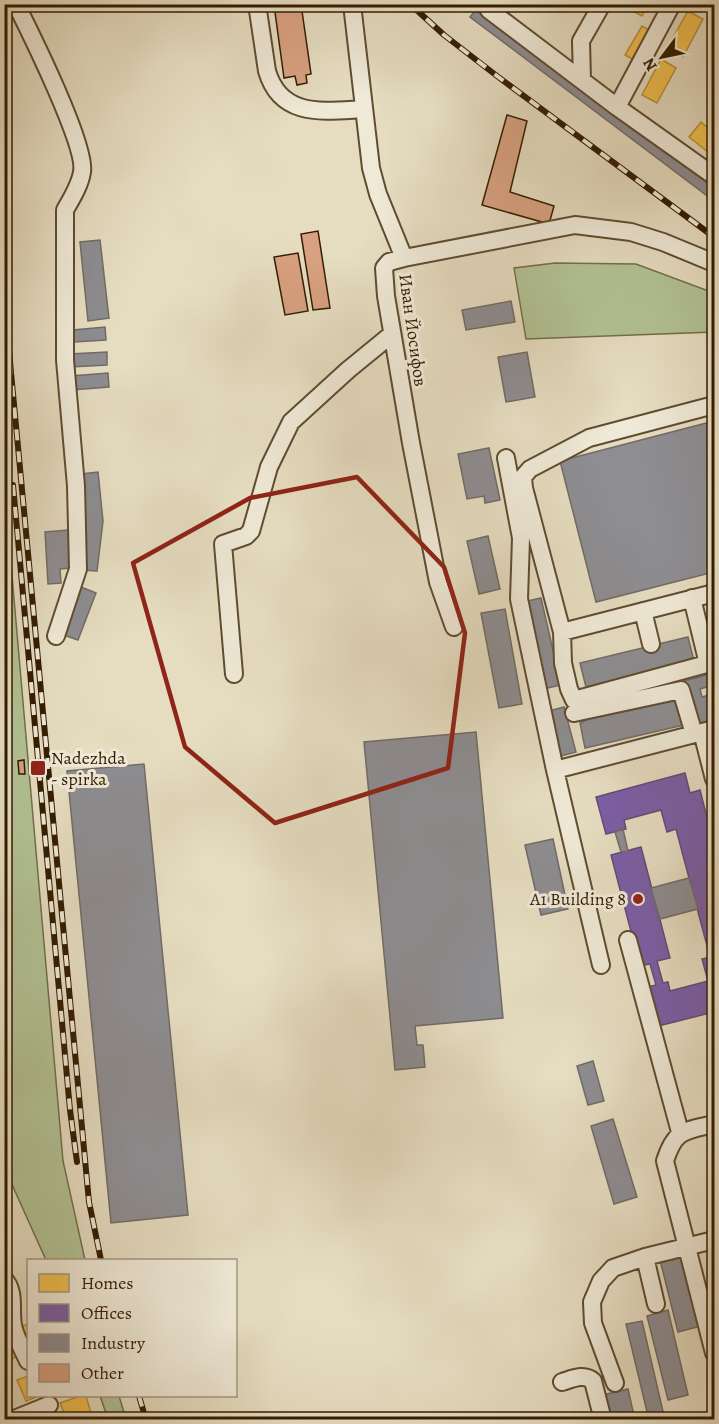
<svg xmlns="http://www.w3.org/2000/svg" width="719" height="1424" font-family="Alegreya,serif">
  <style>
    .green { fill: #b2c295; stroke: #726f4a; stroke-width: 1.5 }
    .homes { fill: #f2c14e; stroke: #b99037; stroke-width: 1.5 }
    .offices { fill: #7b5ea7; stroke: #654a75; stroke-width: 1.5 }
    .industry { fill: #8d8d92; stroke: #726b66; stroke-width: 1.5 }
    .building { fill: #d8a181; stroke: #331c00; stroke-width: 1.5 }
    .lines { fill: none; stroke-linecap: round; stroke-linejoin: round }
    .minor-casing { stroke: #604c30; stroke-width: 20 }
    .minor { stroke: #efe9d7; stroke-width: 16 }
    .rail-casing { stroke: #331c00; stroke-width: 6 }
    .rail { stroke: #efe9d7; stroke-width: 4; stroke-dasharray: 11; stroke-linecap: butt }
    .marked { fill: none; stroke: #8f2418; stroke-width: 4.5; stroke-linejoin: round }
    .poi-dot { fill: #8f2418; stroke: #efe9d7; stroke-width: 2 }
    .labels { text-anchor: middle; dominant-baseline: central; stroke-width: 6; stroke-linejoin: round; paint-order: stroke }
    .street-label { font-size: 18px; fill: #331c00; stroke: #efe9d7 }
    .poi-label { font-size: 18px; fill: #331c00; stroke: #efe9d7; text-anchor: start }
  </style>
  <rect width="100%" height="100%" fill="#e6ddc1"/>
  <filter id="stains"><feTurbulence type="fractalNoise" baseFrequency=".00333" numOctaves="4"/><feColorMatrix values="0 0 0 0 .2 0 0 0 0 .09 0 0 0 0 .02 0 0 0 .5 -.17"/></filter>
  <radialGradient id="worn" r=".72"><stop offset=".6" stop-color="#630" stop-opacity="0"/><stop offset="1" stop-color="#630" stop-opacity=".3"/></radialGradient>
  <path class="green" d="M555,263L636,264L714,293V332L526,339L514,268Z
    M4,484L63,1161L85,1260H46L5,1169L7,984L4,961Z
    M100,1396H119L126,1419H108Z"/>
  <path class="homes" d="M624,4H648L642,16L623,6Z
    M688,11L703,19L683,57L667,48Z
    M642,26L651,31L634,60L625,55Z
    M661,59L676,68L657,103L642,95Z
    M701,122L714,133V157L689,137Z
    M28,1324V1347L18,1328Z
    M14,1343L20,1355L4,1363V1344L7,1347Z
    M28,1376V1396H39L26,1401L17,1380Z
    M80,1396H86L91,1413L67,1420L60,1403Z
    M91,1413L93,1420H71Z"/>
  <path class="offices" d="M685,773L690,793L700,790L714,845V1012L654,1027L644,988L656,985L650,964L640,966L611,855L641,847L670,958L657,961L663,983L668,982L670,991L708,981L702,959L710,957L676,829L667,832L661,810L624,820L626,829L606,834L596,797Z"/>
  <path class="industry" d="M477,8L714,186V201L470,17Z
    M100,240L109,318L88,321L80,242Z
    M511,301L515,322L466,330L462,310Z
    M105,327L106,340L74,342L73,330Z
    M107,352V365L71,367L70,354Z
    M527,352L535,397L506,402L498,357Z
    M108,373L109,387L72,390L71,376Z
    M714,421V572L596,602L560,461Z
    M489,448L500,500L485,503L484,496L467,499L458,454Z
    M98,472L103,521L97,571L81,570L86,519L81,474Z
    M68,530L70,568L60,569L61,583L48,584L45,532Z
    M488,536L500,589L479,594L467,541Z
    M76,585L96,593L78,640L58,633Z
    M541,598L561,685L543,689L523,602Z
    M505,609L522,704L499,708L481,613Z
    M714,615V639L712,640L707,617Z
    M688,637L694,661L586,687L580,663Z
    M714,673V685L700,689L702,697L709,695L714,712V723L697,728L684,681Z
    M677,697L684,725L585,748L580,723L588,719L586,712Z
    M564,707L576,752L557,757L545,712Z
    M476,732L503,1018L415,1026L417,1045H423L425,1067L395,1070L364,742Z
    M144,764L188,1215L111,1223L67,771Z
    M623,829L628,851L621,852L615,832Z
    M553,839L568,909L541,915L525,845Z
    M689,878L698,909L660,919L651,888Z
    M593,1061L604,1101L588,1105L577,1066Z
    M613,1119L637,1197L614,1204L591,1126Z
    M684,1255L701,1326L678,1332L660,1260Z
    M668,1310L688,1395L668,1400L647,1316Z
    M642,1321L665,1420H649L626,1324Z
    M628,1389L635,1420H607L602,1395Z"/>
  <path class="building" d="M301,4L311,74L306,75L307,83L297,85L295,76L284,78L274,5Z
    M507,115L527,121L510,192L554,206L549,224L482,205Z
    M318,231L330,308L313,310L301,234Z
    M298,253L308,311L285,315L274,257Z
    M24,760L25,774H19L18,761Z"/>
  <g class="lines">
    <g class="minor-casing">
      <path id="minor" d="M16,4C30,32 87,147 82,172C80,185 72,198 65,210V360L76,486L78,569L56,636
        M257,4L267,71C281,119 325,111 364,109
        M352,4L371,168L378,194L404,258
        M485,4L489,10L617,107L714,176
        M582,80L581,41L602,4
        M617,107L672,4
        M714,405L589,438L530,469L523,477L524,488L562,632L563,663L569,689L574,700L714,662
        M506,458L521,538L519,599L555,770L601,965
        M692,598L708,664
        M643,611L651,644
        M454,627L438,582L411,443L386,296L384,268L389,262L404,258L575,225L631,232L663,242L714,263
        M562,632L714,593
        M234,674L223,544L246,536L251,531L269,467L291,422L348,370L392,334
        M574,713L681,690L694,734
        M702,732L714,779
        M555,770L714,729
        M628,940L680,1132
        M714,1124C685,1131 675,1129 665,1161L714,1353
        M645,1257L656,1304
        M4,1279C16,1292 10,1309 13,1325C15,1337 23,1350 28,1361
        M562,1382C572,1379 584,1373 593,1381L603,1420
        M615,1383L593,1323L592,1302L601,1281L613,1268L645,1257L714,1240
        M12,1420L49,1405"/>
    </g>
    <use href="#minor" class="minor"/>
    <g class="rail-casing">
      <path id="rail" d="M410,4L444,35L497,76L714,237
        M4,20L7,4
        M4,298L89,1202L101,1260
        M13,485L70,1110L77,1162
        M139,1396L146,1420"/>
    </g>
    <use href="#rail" class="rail"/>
  </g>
  <path class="marked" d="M357,477L444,567L465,633L448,768L275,823L185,747L133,563L250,498Z"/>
  <g class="poi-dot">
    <rect x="30" y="760" width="16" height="16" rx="3"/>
    <circle cx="638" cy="899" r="6"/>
  </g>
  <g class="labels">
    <g class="street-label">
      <text transform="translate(413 330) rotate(82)">Иван Йосифов</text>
    </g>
    <g class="poi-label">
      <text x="51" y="758">Nadezhda<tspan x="51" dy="21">- spirka</tspan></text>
      <text x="626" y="899" text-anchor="end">A1 Building 8</text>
    </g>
  </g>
  <rect width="719" height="1424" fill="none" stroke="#e6ddc1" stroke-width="24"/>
  <rect x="6" y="6" width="707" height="1412" fill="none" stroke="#331c00" stroke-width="3"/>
  <rect x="12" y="12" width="695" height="1400" fill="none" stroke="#331c00" stroke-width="1.5"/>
  <rect x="27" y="1259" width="210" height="138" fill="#efe9d7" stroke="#a49781" stroke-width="1.5"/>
  <rect x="39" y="1274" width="30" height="18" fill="#f2c14e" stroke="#a49781" stroke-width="1.5"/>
  <text x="81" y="1289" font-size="18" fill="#331c00">Homes</text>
  <rect x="39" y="1304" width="30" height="18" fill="#7b5ea7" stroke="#a49781" stroke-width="1.5"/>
  <text x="81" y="1319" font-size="18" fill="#331c00">Offices</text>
  <rect x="39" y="1334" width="30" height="18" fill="#8d8d92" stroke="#a49781" stroke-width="1.5"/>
  <text x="81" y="1349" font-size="18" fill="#331c00">Industry</text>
  <rect x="39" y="1364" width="30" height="18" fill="#d8a181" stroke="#a49781" stroke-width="1.5"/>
  <text x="81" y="1379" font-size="18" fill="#331c00">Other</text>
  <g transform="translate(662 57) rotate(238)" stroke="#efe9d7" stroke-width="4.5" paint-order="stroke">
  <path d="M0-4.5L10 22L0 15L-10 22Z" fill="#331c00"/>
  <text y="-9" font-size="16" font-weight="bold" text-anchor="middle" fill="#331c00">N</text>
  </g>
  <rect width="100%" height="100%" filter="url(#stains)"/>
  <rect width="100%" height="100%" fill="url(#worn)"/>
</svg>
